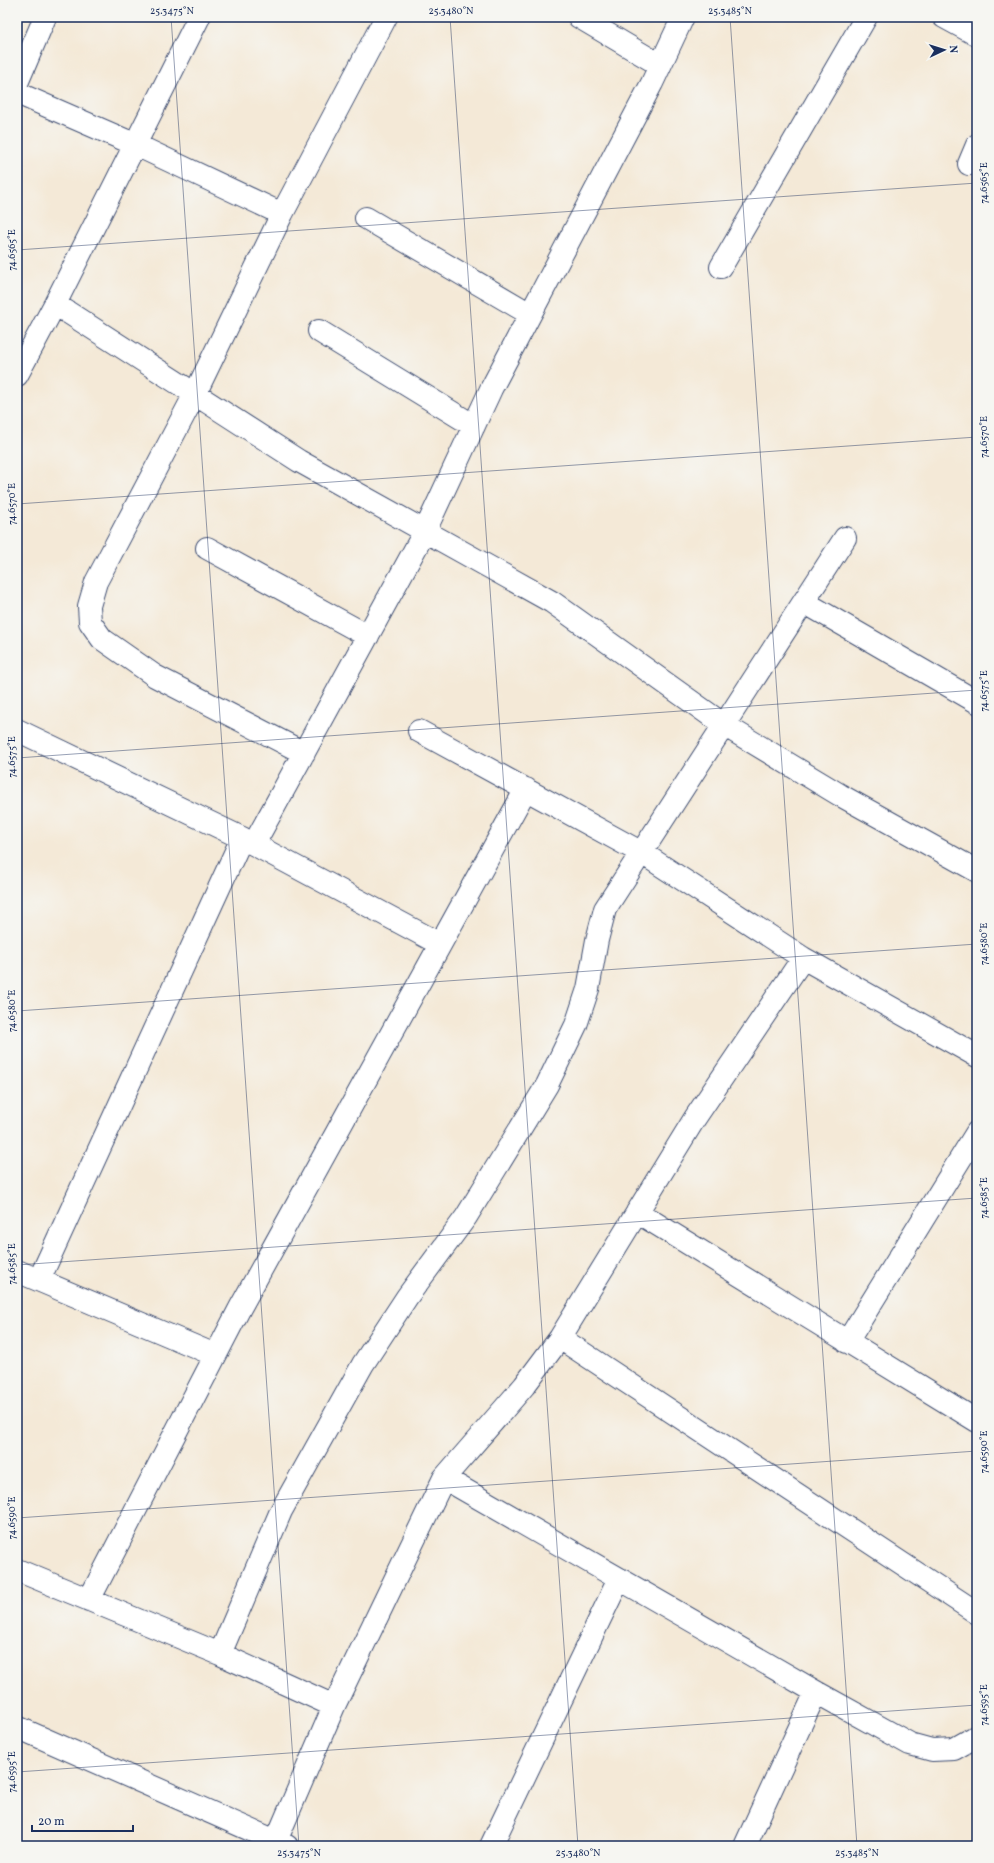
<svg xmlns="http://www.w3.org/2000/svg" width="994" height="1863" font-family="Vollkorn,serif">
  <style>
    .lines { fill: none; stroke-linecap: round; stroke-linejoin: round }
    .street-casing { stroke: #3c4b70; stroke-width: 24 }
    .street { stroke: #fff; stroke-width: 22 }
    .ticks { fill: none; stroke: #1b2f5e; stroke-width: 1; stroke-opacity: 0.45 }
    .neatline { fill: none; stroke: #1b2f5e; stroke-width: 1.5 }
    .ticks-label { font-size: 10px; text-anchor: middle; fill: #1b2f5e }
  </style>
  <rect width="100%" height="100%" fill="#f6f6f2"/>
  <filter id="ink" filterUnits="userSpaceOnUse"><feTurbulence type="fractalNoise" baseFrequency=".025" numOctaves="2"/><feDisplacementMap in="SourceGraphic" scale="8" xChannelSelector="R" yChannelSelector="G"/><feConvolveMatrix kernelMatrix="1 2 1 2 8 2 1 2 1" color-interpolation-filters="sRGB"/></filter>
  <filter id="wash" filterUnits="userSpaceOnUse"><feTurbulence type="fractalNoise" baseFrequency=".012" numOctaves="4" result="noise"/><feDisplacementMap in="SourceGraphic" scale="16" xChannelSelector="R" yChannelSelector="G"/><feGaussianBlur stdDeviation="0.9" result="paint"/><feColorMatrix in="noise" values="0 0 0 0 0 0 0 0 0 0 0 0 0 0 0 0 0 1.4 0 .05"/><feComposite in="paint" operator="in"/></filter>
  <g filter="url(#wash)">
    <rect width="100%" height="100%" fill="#f4e9d7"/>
  </g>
  <g filter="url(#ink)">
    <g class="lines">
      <g class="street-casing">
        <path id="street" d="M579,17L660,65
          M944,17L977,35
          M17,83L45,17
          M17,93L134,144L282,214
          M969,164L977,145
          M366,218L530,314
          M721,267L866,17
          M55,304L299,461L552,602L724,725L840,795L977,871
          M319,331L474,426
          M17,375L55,304L199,17
          M207,548L368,636
          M804,602L977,702
          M17,730L242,838L440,944
          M419,731L642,853L803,958L977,1056
          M304,753L155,676L102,639L90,622L89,606L96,582L195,394L282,214L386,17
          M254,844L425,531L491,389L652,83L683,17
          M637,1212L977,1421
          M17,1271L215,1355
          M39,1280L242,838
          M560,1338L977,1613
          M847,1342L977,1132
          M444,1478L816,1692L910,1744L932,1750L954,1749L977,1736
          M17,1570L220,1654L334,1706
          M89,1600L240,1308L526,789
          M220,1654L281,1511L363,1364L407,1297L466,1217L547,1085L576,1025L588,989L597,940L605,909L845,538
          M17,1727L287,1846
          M276,1841L334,1706L444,1478L524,1386L560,1338L695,1118L803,958
          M491,1846L619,1579
          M745,1846L816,1692"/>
      </g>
      <use href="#street" class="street"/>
    </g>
  </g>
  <path class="ticks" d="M171,17L299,1846M450,17L578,1846M730,17L857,1846M17,250L977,183M17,504L977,437M17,758L977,690M17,1011L977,944M17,1265L977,1198M17,1518L977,1451M17,1772L977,1705M17,1802L20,1846"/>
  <rect width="994" height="1863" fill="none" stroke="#f6f6f2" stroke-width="44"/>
  <g transform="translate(944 50) rotate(86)" stroke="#f6f6f2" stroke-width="3" paint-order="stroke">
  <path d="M0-3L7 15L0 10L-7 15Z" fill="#1b2f5e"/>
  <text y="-6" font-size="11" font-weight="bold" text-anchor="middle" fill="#1b2f5e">N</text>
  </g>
  <path d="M32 1825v6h101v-6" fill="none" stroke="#1b2f5e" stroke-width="2"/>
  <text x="38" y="1825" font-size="12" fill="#1b2f5e" stroke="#f6f6f2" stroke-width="3" paint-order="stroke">20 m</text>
  <rect x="22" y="22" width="950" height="1819" class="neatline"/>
  <g class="ticks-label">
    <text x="172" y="14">25.3475°N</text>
    <text x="451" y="14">25.3480°N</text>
    <text x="730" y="14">25.3485°N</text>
    <text transform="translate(983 183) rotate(-90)" y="4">74.6565°E</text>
    <text transform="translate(11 250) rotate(-90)" y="4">74.6565°E</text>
    <text transform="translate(983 437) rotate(-90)" y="4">74.6570°E</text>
    <text transform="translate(11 504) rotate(-90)" y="4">74.6570°E</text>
    <text transform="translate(983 691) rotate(-90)" y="4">74.6575°E</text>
    <text transform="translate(11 757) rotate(-90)" y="4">74.6575°E</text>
    <text transform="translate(983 944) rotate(-90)" y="4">74.6580°E</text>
    <text transform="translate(11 1011) rotate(-90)" y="4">74.6580°E</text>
    <text transform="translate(983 1198) rotate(-90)" y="4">74.6585°E</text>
    <text transform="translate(11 1264) rotate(-90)" y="4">74.6585°E</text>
    <text transform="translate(983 1452) rotate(-90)" y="4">74.6590°E</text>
    <text transform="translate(11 1518) rotate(-90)" y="4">74.6590°E</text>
    <text transform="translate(983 1705) rotate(-90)" y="4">74.6595°E</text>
    <text transform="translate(11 1772) rotate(-90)" y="4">74.6595°E</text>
    <text x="299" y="1856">25.3475°N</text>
    <text x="578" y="1856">25.3480°N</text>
    <text x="857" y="1856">25.3485°N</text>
  </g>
</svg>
